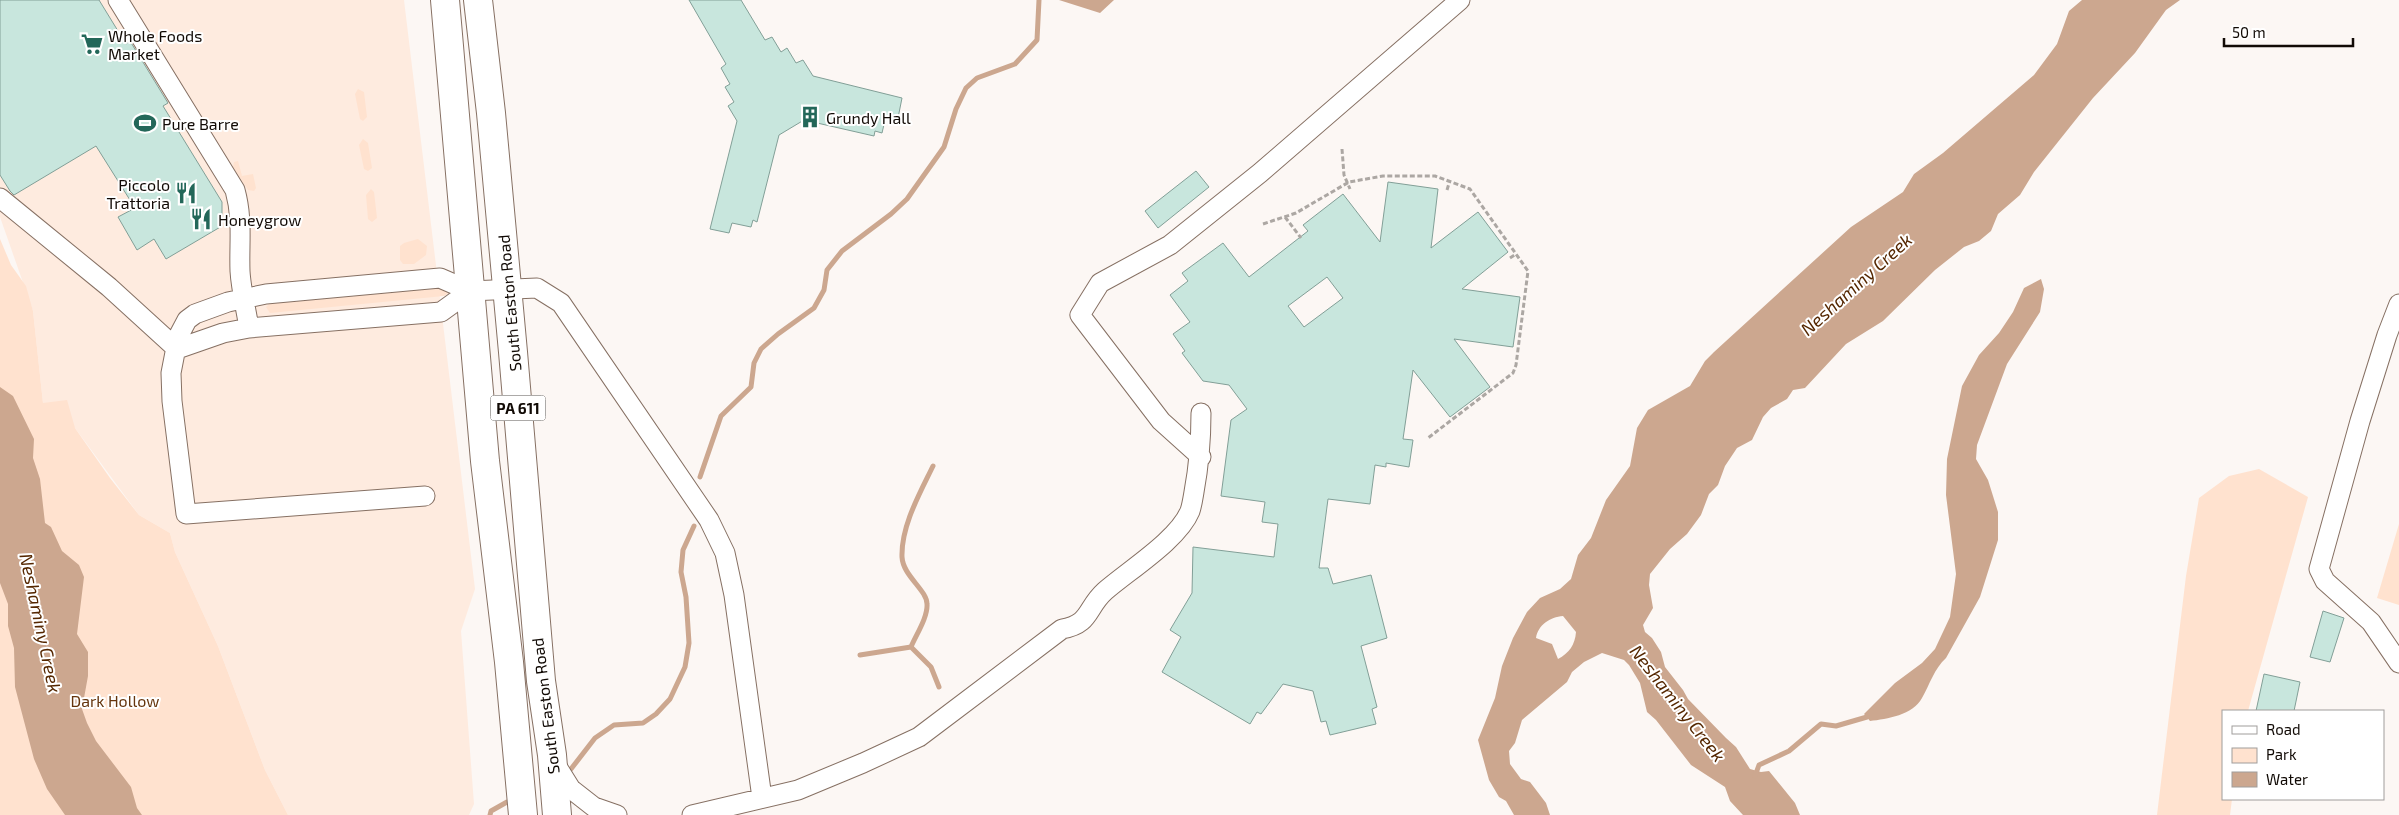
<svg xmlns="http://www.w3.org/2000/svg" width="2399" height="815" font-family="'Exo 2',sans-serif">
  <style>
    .built { fill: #feebdf }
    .green { fill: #ffe2cf }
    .water { fill: #cca78f; fill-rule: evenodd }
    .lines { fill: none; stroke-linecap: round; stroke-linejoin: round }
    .stream { stroke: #cca78f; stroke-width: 5 }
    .building { fill: #c8e6dd; stroke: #829f97; fill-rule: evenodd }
    .minor-casing { stroke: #867063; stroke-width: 21 }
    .highway-casing { stroke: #867063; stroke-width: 30 }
    .path { stroke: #aca7a3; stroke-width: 3; stroke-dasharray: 5 2.5; stroke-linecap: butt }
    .minor { stroke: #fff; stroke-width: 19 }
    .highway { stroke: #fff; stroke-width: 28 }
    .labels { text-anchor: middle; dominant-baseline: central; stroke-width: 4; stroke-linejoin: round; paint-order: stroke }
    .shield { fill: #fff; stroke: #585450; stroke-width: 1 }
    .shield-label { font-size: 15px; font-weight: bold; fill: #110a05 }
    .poi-label { font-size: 16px; fill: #110a05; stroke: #fff; text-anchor: start }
    .street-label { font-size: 16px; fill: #110a05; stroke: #fff }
    .park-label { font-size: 16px; fill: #65350d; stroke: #fff }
    .water-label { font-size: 18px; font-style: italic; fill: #552700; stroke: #fff }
  </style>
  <rect width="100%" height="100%" fill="#fcf7f4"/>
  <path class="built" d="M0,0H404L475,589L461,631L474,804L469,815H288L265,770L218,646L175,552L170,533L139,515L75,428L43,403L33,311L0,217Z"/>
  <path class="green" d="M358,89L364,92L367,117L363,121L360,119L355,94Z
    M363,139L368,143L372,168L368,171L364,169L359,145Z
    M238,161L242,176L253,174L256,188L254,191L248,190L233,167L234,162Z
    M371,189L374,192L377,218L372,222L368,219L366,195Z
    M0,239L11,265L26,286L33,311L43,403L67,400L75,428L110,478L139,515L170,533L175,552L218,646L265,770L288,815H0Z
    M418,239L427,246L426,255L414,264H403L400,260V246L404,243Z
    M444,288L449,293L444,296L270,313L266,307L269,304Z
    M2259,469L2308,497L2248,711H2223V799H2232L2230,815H2157L2186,576L2199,498L2229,476Z
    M2399,524V605L2377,598Z"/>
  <path class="water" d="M1059,0H1114L1100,13Z
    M2082,0H2180L2166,10L2135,53L2093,98L2034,172L2020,195L1998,214L1991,231L1979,241L1964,247L1935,270L1883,321L1846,344L1805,388L1793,390L1787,399L1771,408L1763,417L1752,440L1737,448L1725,466L1718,485L1709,494L1701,515L1687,534L1670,549L1650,574L1649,585L1653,608L1643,625L1645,632L1652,638L1661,652L1665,667L1683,690L1688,699L1726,738L1736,747L1750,769L1761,772L1769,771L1795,803L1800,815H1743L1730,801L1725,787L1691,765L1656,720L1647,712L1640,683L1629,665L1624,660L1602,653L1584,662L1572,672L1567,682L1522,720L1515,743L1509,751L1510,764L1521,779L1530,782L1546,803L1550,815H1514L1506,801L1499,797L1489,780L1478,740L1495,698L1502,666L1513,638L1527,612L1540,598L1560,589L1571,579L1578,555L1591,538L1606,500L1630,466L1637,428L1648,410L1690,386L1705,361L1714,352L1851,227L1903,192L1914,174L1943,153L2034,75L2057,44L2069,11ZM1563,616L1576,632C1575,645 1569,653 1558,659L1552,644L1536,638C1538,625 1550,617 1563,616Z
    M2041,279L2044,289L2040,312L2007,364L1977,445L1976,459L1988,480L1998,512V540L1980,597L1946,658C1934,669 1930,684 1922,698C1913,715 1887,719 1870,721L1864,714L1895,683L1922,663L1935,649L1950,617L1956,574L1946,495L1947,459L1962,386L1979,355L1999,333L2013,312L2024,288Z
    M0,387L13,396L34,439L33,458L40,479L45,523L51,527L62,551L79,565L84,577L77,634L88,652V676L82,709L87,723L96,741L131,787L137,808L142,815H65L47,789L34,759L15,687L14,648L8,626V604L0,583Z"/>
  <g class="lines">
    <path class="stream" d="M700,477L721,416L751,387L754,363L761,349L778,334L814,308L824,290L827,270L842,251L891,214L907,199L944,147L956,109L966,88L977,78L1015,64L1037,40L1039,0
      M911,647C916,635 928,617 927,604C927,590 903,576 902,557C901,526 920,493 933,466
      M860,655L911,647L931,667L939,687
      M571,769L595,738L614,725L643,723L656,714L670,699L685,667L689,643L686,597L681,572L683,550L694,526
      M1755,776L1759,765L1789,751L1821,724L1836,726L1867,717
      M490,815L491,811L507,802"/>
  </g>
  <path class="building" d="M0,0H99L126,44L130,41L168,103L163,106L222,202V226L166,259L154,239L137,250L118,217L135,208L96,146L14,195L10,191L0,175Z
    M689,0H741L765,40L772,37L781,52L787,48L796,63L803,60L813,76L902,98L898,118L886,116L882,133L875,131L874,136L804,120L779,135L757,222L753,220L751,227L732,223L729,233L710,229L737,121L728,106L734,102L725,87L730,84L721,68L726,64Z
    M1196,171L1209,187L1158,228L1145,211Z
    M1388,182L1438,189L1431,248L1478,212L1508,252L1462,289L1520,297L1513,347L1454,339L1490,387L1450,417L1413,370L1403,439L1413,440L1409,467L1386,463V467L1375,465L1370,504L1328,499L1319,568H1328L1333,584L1371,575L1387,638L1361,646L1377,707L1372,709L1376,724L1330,735L1326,721L1321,722L1313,691L1283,684L1261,714L1257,712L1250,724L1162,672L1181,637L1170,630L1192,593L1193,547L1274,557L1278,524L1262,522L1265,502L1221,496L1231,420L1247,409L1229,385L1203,381L1182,353L1185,351L1173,334L1190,322L1170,295L1188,281L1182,273L1223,243L1249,277L1308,231L1303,225L1343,194L1380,242ZM1327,277L1343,298L1304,327L1288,306Z
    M2323,611L2344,618L2330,662L2310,657Z
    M2264,674L2300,682L2294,711H2256Z"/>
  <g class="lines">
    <g class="minor-casing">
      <path id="minor" d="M118,0L235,190C243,219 239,242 240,271C241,289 246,309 249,328
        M0,198L109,287L177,349
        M2399,304L2387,335L2360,421L2319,569L2325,581L2371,622L2399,663
        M177,349L223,333L249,328L441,312L470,291
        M1201,457L1161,421L1080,315L1100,283L1170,245L1260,173L1460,0
        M425,496L186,514L172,401L171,373L178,337L187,320L195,314L228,302L266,294L440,278L470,291L537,288L561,303L709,520L725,553L734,595L762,798
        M556,765L571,789L594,807L617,815
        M692,815L798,790L863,763L919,737L1062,629C1091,624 1086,608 1105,591C1129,570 1178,540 1190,511C1192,505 1193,498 1194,492C1199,465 1201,440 1201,413"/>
    </g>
    <g class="highway-casing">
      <path id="highway" d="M445,0L485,461L509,662L523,815
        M478,0L491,113L513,352L541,681L552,755L557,815"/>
    </g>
    <path class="path" d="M1342,149L1344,175L1350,189
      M1447,190L1450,180
      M1285,217L1301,238
      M1263,224L1296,213L1349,182L1383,176H1435L1470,189L1528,271L1516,365L1513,373L1428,438
      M1510,258L1516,254"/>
    <use href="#minor" class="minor"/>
    <use href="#highway" class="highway"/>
  </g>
  <defs>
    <g id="supermarket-bare" transform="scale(1.725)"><path d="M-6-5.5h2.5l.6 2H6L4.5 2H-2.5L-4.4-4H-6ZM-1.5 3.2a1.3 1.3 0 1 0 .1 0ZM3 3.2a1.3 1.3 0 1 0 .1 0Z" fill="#236759" stroke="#fff" stroke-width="2.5" paint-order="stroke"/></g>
    <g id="building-bare" transform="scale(1.725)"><path d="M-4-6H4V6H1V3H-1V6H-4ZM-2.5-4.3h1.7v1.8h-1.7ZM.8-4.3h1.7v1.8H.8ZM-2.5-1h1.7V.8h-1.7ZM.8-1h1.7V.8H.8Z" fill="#236759" stroke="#fff" stroke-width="2.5" paint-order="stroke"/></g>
    <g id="stadium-bare" transform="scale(1.725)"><path d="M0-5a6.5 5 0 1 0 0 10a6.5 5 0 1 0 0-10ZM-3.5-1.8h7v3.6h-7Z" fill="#236759" stroke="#fff" stroke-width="2.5" paint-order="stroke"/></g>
    <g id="restaurant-bare" transform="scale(1.725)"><path d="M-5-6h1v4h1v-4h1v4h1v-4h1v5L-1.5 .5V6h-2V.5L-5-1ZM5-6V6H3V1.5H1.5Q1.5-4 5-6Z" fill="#236759" stroke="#fff" stroke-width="2.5" paint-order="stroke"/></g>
  </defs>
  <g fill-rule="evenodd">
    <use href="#supermarket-bare" x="92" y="44"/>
    <use href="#building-bare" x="810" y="117"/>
    <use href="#stadium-bare" x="145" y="123"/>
    <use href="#restaurant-bare" x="186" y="193"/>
    <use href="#restaurant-bare" x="201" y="219"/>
  </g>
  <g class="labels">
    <rect class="shield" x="490.5" y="395.5" width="55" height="25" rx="4"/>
    <g class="shield-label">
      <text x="518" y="408">PA 611</text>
    </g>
    <g class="poi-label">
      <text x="108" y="35">Whole Foods<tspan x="108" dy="18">Market</tspan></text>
      <text x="826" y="117">Grundy Hall</text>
      <text x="162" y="123">Pure Barre</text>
      <text x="170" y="184" text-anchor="end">Piccolo<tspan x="170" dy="18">Trattoria</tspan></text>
      <text x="218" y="219">Honeygrow</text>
    </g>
    <g class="street-label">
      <text transform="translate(509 303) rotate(-95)">South Easton Road</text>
      <text transform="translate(545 706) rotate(-97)">South Easton Road</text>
    </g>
    <g class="park-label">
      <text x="115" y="700">Dark Hollow</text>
    </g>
    <g class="water-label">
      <text transform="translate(1856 284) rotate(-42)">Neshaminy Creek</text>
      <text transform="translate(41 623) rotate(78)">Neshaminy Creek</text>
      <text transform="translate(1678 703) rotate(52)">Neshaminy Creek</text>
    </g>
  </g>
  <rect x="2222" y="710" width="162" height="90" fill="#ffffff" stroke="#a09d9b"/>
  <rect x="2232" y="726" width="25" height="8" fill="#ffffff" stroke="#a09d9b"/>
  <text x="2266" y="735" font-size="15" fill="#110a05">Road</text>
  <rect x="2232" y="748" width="25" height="15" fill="#ffe2cf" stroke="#a09d9b"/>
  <text x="2266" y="760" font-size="15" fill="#110a05">Park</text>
  <rect x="2232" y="772" width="25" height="15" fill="#cca78f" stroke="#a09d9b"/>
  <text x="2266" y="785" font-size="15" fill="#110a05">Water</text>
  <path d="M2224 38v8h129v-8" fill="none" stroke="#110a05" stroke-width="2.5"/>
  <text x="2232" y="38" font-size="15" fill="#110a05" stroke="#ffffff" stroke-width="4" paint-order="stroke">50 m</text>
</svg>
